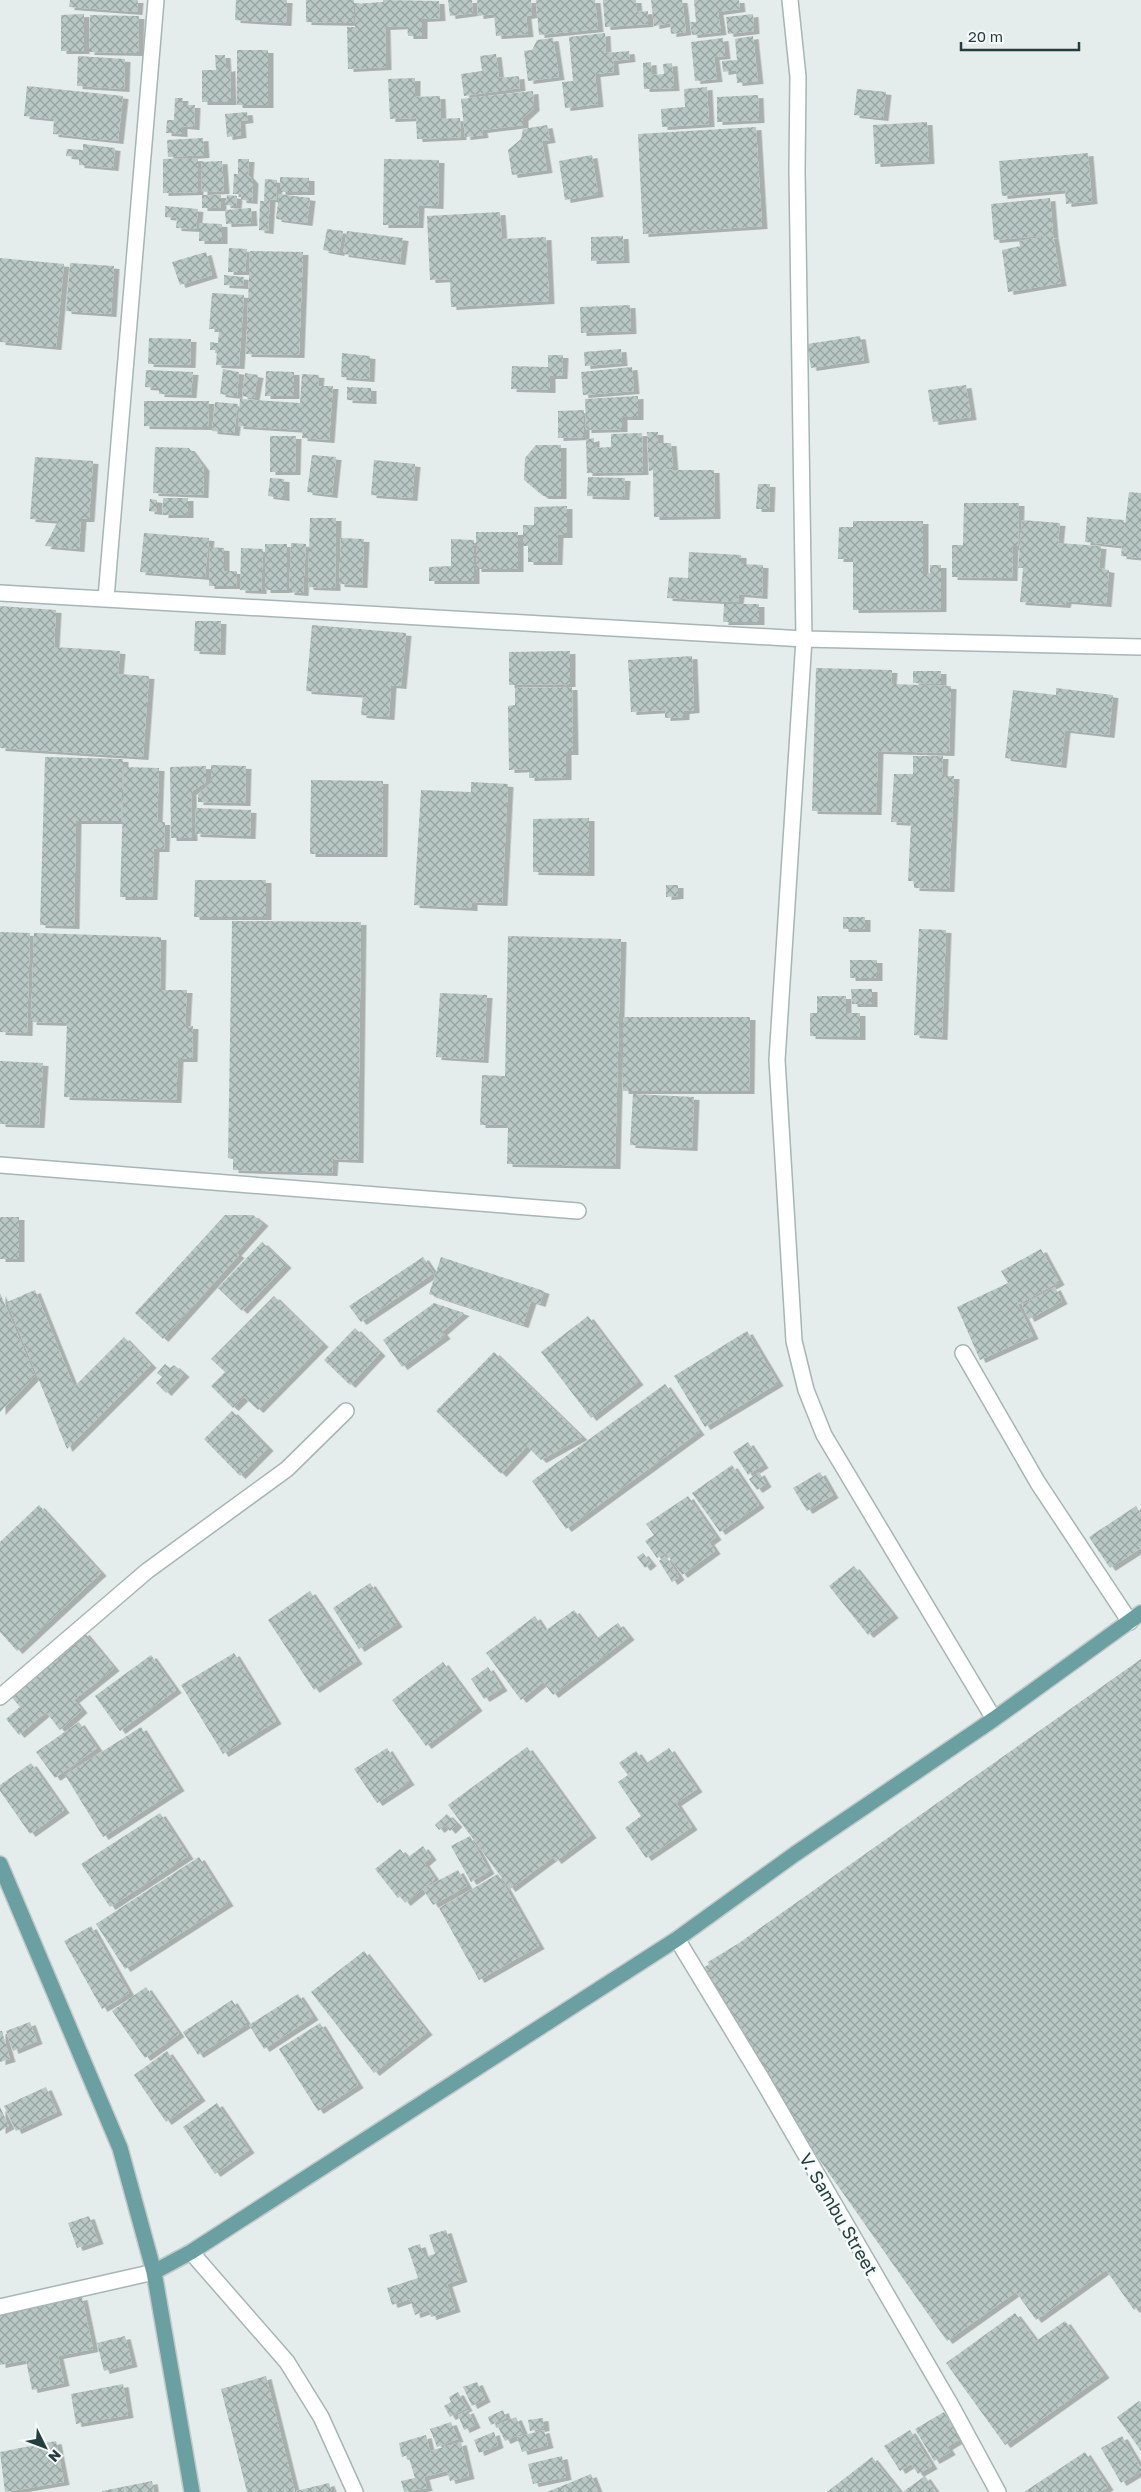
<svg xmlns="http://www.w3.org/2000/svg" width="1141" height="2492" font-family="'Golos Text',sans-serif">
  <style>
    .building { fill: url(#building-cross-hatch); filter: url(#shadow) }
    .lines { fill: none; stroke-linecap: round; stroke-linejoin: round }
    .minor-casing { stroke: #a7b5b4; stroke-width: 18 }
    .major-casing { stroke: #c2c9c9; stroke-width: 18 }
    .minor { stroke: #fff; stroke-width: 15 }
    .major { stroke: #6aa0a1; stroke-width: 15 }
    .labels { text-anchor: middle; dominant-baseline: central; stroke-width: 5; stroke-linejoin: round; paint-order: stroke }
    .street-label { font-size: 18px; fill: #243e3e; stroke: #f5f9f8 }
  </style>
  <defs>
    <pattern id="building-cross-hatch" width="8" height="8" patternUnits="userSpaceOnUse" patternTransform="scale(1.25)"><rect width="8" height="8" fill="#b9c8c5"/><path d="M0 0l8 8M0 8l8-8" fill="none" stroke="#96a4a1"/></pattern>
    <filter id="shadow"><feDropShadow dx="5.5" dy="3" stdDeviation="0" flood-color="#0004"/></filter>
  </defs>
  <rect width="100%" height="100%" fill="#e4edeb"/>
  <path class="building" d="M70,0H138L137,12L69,7Z
    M236,0H287L286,23L235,20Z
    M306,0H354V23L306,22Z
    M383,0L439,1L440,18L422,19V36H408L407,26L385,27L386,67L348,69L347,27H355V4L383,2Z
    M448,0H472L473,13L450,16Z
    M477,0H531L532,15L526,16L528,34L496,36L494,14L478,16Z
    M536,0H595L598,29L539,35Z
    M603,0H636L637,12L648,11V24L605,27Z
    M651,0H682L686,32L671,34L670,23L654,26Z
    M694,0H739L740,9L718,12L721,32L692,35L690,22H696Z
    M84,14V51H61V15Z
    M753,14L754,31L728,34L726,17Z
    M90,15L139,16L138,53L89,52Z
    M605,33L606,53L629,51L630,59L613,61L614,72L595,74L598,104L565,108L562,82L573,81L569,37Z
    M753,36L758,81L737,83L736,70L723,72L722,61L737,60L735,39Z
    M553,38L559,77L528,81L524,51L532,50L537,40Z
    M723,38L725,56L714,57L717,79L695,81L691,42Z
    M237,50H268V105H237Z
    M496,54L499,78L519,76L520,88L464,96L461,74L482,71L480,56Z
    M215,55H225L226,69L230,68L231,102H202V70H216Z
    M78,56L125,59L124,89L77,86Z
    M651,62L652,75L664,74L663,64L672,63L674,88L644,89L643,63Z
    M415,78V97L440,96L441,119L460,118L461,137L417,139L416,118L390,119L388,79Z
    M27,86L123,96L118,141L53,134L54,119L24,116Z
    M707,87L709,124L662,127L661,109L685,107L684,89Z
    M857,89L886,92L883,118L854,115Z
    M533,91L534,108L523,118V125L482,130L483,135L465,137L461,99Z
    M758,95L759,120L717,122V97Z
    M175,98H183L182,105H195L194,127L182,126V134L166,133L167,120H174Z
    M247,112L248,120L240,121L241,135L227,137L225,114Z
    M927,122L929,161L875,164L873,125Z
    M547,125L550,140L542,141L547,170L512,175L508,150L521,139L523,129Z
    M756,127L762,226L643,234L638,134Z
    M203,138L204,155L168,157L167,140Z
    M83,144L115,148L113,168L79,165V157L66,156L67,149L83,150Z
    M1088,153L1092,201L1066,204L1065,190L1002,196L999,161Z
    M592,155L598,194L565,200L559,161Z
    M198,158V192L163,193V159Z
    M238,159H249L248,175L253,181L252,201L241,200V194H233L234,174H238Z
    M384,159L439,160L438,206L419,205L418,225H383Z
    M222,161L224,191L202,192L201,162Z
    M280,177L309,178V192H280Z
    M265,179L277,180L276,200L270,199L268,231L259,230L260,201H264Z
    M279,194L310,198L307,223L276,219Z
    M202,195H221V208H202Z
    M227,195L237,196L236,206L225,205Z
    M1050,198L1053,235L994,240L991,204Z
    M165,206L198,209L196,229L176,228L177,218L165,217Z
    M251,208L252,223L226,224L225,210Z
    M500,212L502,239L546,237L549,301L451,307L450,279L430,280L427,216Z
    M199,223L222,224V241H199Z
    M327,229L343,231L339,253L323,250Z
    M347,231L403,238L400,262L343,254Z
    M1053,235L1061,283L1008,292L1002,250L1020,246L1019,241Z
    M623,236L624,260L591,261V237Z
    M229,248L247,249L245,272H228Z
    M250,251L303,252L299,355L246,354Z
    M206,252L212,275L180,285L172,262Z
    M0,258L64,264L56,347L0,342Z
    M70,263L114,266L111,314L66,311Z
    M224,275L244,277L243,286L224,285Z
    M212,293L244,295L239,366L216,365L217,350H210V342L218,343L219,329H209Z
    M630,305L631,331L581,333L580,307Z
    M860,336L864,360L811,368L807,344Z
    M149,338L191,339L190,365L148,364Z
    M621,349L622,363L585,366L584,352Z
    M342,353L370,356L369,379L341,377Z
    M548,355H563L562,376H550V390L511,389L512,366L548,367Z
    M632,367L634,391L583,395L581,372Z
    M223,369L239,372L237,396L220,394Z
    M146,370L193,372L191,395L159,394V388L145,387Z
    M266,371L294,372V396H265Z
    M245,373L258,375L254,398L242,396Z
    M302,374L319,375L318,386H333L329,440L302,438L303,430L238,426L240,399L300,403Z
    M966,385L971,417L933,422L928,390Z
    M347,387L371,388V401L347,400Z
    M638,396V417H622V429L586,430L585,399Z
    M144,401H209L208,427L144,426Z
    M215,402L238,404L234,433L212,431Z
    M584,410V437L558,438V411Z
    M647,432H658V443H671L673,469L664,470H714L715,516L654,517L653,470L649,471Z
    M642,433L643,472L587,473L586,440L594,438V448L611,447V434Z
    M270,436H296L295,472H270Z
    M536,445H561V496H543L524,480L525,458Z
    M155,447L189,448L204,468L203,495L153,493Z
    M312,455L336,457L332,495L307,492Z
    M35,457L93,461L89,519H81L79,549L45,546L58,521L30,519Z
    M374,460L415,464L412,498L371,495Z
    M588,477L625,478L624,497L587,496Z
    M270,478L284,479V498L268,496Z
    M758,484H770L769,509H756Z
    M1129,492L1141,493V558L1121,556L1122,546L1085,542L1087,517L1124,520V533Z
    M163,498H188V515H163Z
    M150,499L157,500V512L149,511Z
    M964,503H1019L1018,547H1013L1012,578L952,577V545H963Z
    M567,506V535H558L557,562H528V546H523V525H534V507Z
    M310,518H336L335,588L308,587Z
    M1022,520L1060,523L1058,543L1101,546L1099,568L1109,570L1106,604L1066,601L1065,605L1020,602L1023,568H1018Z
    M853,521H923V573H930V565H941V609L853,610V559H838L839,527H853Z
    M476,532H518V569H476Z
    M144,533L209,538L205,577L140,572Z
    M341,538L364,539L362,585L339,584Z
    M451,539L474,540V581H429V567L451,566Z
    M291,543L306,544L303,593L289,592Z
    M265,544H287V590H265Z
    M210,547L224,548V571H237L236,586H209Z
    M241,548L263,549L261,591L240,590Z
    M689,552L741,555V564L763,565L762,596L739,594L738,602L667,598L669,577L688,578Z
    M724,604H759V622H723Z
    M0,606L56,610L54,647L120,651L118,674L149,676L143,757L0,748Z
    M195,621H221L220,652L194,651Z
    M312,625L406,633L401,686L391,685L389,717L361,715L363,695L306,691Z
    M570,651V684L509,685V652Z
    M692,656L694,710L684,711V717L665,718V710L631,712L628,660Z
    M816,668L892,670L891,684L951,686L949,753L878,751L876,812L812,811Z
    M913,671H941V684L913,683Z
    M572,687L573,752H566V777L529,778V769L509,770L508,706L515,705V688Z
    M1056,688L1113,695L1109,735L1065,730L1061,765L1005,758L1013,690L1056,695Z
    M913,756H943L942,776H954L949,889L914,888V881H908L911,823L891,822L894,774H913Z
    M45,757L123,759L121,821H76L74,926L40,925Z
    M211,765L246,766L245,803L198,802V794L211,783Z
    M206,766V782L191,792L192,838H171L170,767Z
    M124,767L159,768L157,822H165L164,849H154L152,897H120Z
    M311,780L383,781L382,854H310Z
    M471,782L508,784L502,903L472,902V908L414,905L421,790L471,792Z
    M196,808L251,810L250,836L195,834Z
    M589,818V873L533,872V819Z
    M195,880H266V917H194Z
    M666,885H678V896L666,897Z
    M843,917H865V929H843Z
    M232,921L361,922L358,1160L333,1159L332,1173L233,1170V1159L228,1158Z
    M919,929L946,930L942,1037L914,1035Z
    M0,932L30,933L27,1033L0,1032Z
    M34,933L161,937L160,990H187L185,1026H193L192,1059H178L176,1100L64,1097L67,1023L31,1022Z
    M508,936L621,939L615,1166L507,1164L508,1125H480L482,1075L505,1076Z
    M850,960H877V978H850Z
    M851,989H872V1004H852Z
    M440,993L487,995L483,1060L436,1057Z
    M817,996H846V1013H860V1037L810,1036V1013H817Z
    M623,1017H750L749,1091H623Z
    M0,1061L43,1063L39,1125L0,1124Z
    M633,1094L694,1097L692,1148L630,1145Z
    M225,1215H253L263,1223L236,1253L239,1255L163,1339L135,1313Z
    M0,1217H19V1259H0Z
    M262,1242L286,1265L242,1311L218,1288Z
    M1041,1249L1059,1282L1019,1304L1015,1298L1033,1336L980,1360L957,1307L1008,1283L1001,1271Z
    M423,1257L434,1273L361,1322L349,1306Z
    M441,1257L544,1291L540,1304L531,1301L523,1325L429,1294Z
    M1055,1287L1062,1301L1029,1319L1022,1305Z
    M35,1290L74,1387L124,1337L151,1365L67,1449L7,1302Z
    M0,1293L35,1376L0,1412Z
    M274,1296L323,1344L258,1410L244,1397L233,1408L211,1386L225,1372L211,1359Z
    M434,1303L464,1313L442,1332L445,1336L402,1367L383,1340Z
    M588,1316L638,1382L591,1418L541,1352Z
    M355,1328L380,1353L350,1385L324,1360Z
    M747,1331L778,1383L705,1427L674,1376Z
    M494,1352L582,1437L541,1460L527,1446L501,1474L436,1411Z
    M165,1364L170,1368L174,1365L184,1374L166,1393L156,1383L162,1377L157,1373Z
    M665,1384L699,1432L566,1529L532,1481Z
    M232,1411L268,1448L240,1476L204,1439Z
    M748,1442L763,1465L748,1475L733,1452Z
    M732,1465L759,1505L720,1532L692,1493Z
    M759,1472L766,1484L757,1490L749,1479Z
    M820,1472L833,1495L807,1511L793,1488Z
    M688,1496L716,1537L709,1542L715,1551L682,1575L666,1553L657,1558L645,1541L654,1535L646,1524Z
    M39,1505L101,1573L17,1651L0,1632V1542Z
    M1136,1506L1141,1514V1548L1110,1568L1089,1537Z
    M643,1553L651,1563L645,1568L637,1557Z
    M666,1556L679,1577L672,1582L659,1561Z
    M854,1566L893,1615L868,1635L829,1586Z
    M370,1583L397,1624L359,1649L333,1608Z
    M310,1591L357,1661L314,1690L268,1620Z
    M574,1610L596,1639L618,1623L629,1637L553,1695L543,1682L521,1700L486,1653L535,1616L545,1631Z
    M84,1632L114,1668L74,1700L82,1710L60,1730L46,1712L19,1735L6,1719L20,1707L9,1694Z
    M234,1653L276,1721L223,1754L181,1685Z
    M151,1655L176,1690L120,1731L95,1696Z
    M1141,1659V2305L1134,2310L1106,2270L1036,2320L1016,2292L947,2341L691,1977L709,1964L708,1962L739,1943Z
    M443,1662L477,1708L426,1746L392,1700Z
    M488,1667L502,1688L484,1699L471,1679Z
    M79,1722L97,1748L55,1778L36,1752Z
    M141,1727L179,1788L103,1837L65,1775Z
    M527,1747L591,1835L556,1861L553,1857L510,1889L448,1805Z
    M387,1748L409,1782L377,1803L354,1769Z
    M669,1748L697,1789L676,1803L692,1827L646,1858L625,1828L641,1816L618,1782L628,1775L619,1763L636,1751L645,1764Z
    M31,1763L64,1810L30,1834L0,1791V1785Z
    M160,1813L188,1856L110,1907L81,1864Z
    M447,1814L457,1824L450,1831L445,1825L439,1830L435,1825Z
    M470,1836L489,1871L471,1882L451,1846Z
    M423,1846L431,1857L424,1863L435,1879L405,1903L400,1896L398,1898L375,1869L400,1849L407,1858Z
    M199,1857L228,1903L125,1969L96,1924Z
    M458,1870L467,1886L433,1905L423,1889Z
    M498,1874L539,1946L479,1980L439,1908Z
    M91,1926L129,1993L102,2009L64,1941Z
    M364,1951L427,2032L374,2073L311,1992Z
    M146,1987L179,2034L145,2058L112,2011Z
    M298,1994L313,2017L264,2049L249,2025Z
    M232,2000L247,2024L198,2055L183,2032Z
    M30,2022L37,2041L13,2051L6,2031Z
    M320,2023L358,2085L318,2111L279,2049Z
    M0,2031H2L10,2059L0,2062Z
    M167,2051L200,2098L166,2122L134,2075Z
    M46,2087L57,2112L16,2131L4,2106Z
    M217,2103L249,2150L215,2174L183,2127Z
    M0,2107L9,2126L0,2131Z
    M89,2216L98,2241L77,2248L68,2223Z
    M446,2230L462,2279L447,2284L455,2309L431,2317L429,2310L415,2315L410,2299L392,2305L387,2288L418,2278L408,2248L420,2244L424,2257L435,2254L429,2235Z
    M82,2297L93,2349L58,2356L64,2383L32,2390L26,2360L0,2365V2315Z
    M1015,2313L1036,2341L1065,2321L1104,2375L1005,2445L946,2363Z
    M125,2336L132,2364L104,2371L97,2343Z
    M266,2376L295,2492H247L221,2389Z
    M477,2382L485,2399L472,2406L463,2387Z
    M123,2384L128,2415L76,2424L71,2394Z
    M458,2392L467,2408L450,2417L444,2406L451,2402L449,2397Z
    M1139,2401L1141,2403V2451L1117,2417Z
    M468,2410L475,2425L464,2430L458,2415Z
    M503,2410L506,2418L491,2425L488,2417Z
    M944,2412L960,2439L947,2447L950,2452L934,2461L915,2429Z
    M516,2417L523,2433L505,2441L497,2425Z
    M543,2418L544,2428L530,2431L528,2420Z
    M451,2422L458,2439L437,2447L430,2429Z
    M544,2430L548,2445L522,2452L517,2437Z
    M910,2430L932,2466L918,2474L911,2464L900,2471L884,2446Z
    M494,2432L498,2445L479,2453L474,2440Z
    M426,2435L430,2451L461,2442L469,2476L450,2481L447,2471L424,2477L427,2488L404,2492L401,2481L415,2478L408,2455L402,2457L399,2443Z
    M1122,2436L1141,2468V2471L1121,2483L1101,2448Z
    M56,2441L64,2482L5,2492L0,2452Z
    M1085,2452L1108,2487L1100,2492H1024Z
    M562,2456L566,2477L533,2484L528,2464Z
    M872,2457L900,2492H827Z
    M591,2474L598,2492H547Z
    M925,2476L936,2492H905L904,2491Z
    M152,2481L154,2492H102V2491Z
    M329,2483L332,2492H297L296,2491Z"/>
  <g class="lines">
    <g class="minor-casing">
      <path id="minor" d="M790,0L798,77L797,171L804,639L777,1060L794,1341L806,1390L824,1435L994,1719
        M0,593L804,639L1141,647
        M106,598L156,0
        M0,1165L578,1211
        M963,1353L1038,1483L1130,1622
        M0,1697L147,1571L287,1469L346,1411
        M677,1939L760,2076L952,2407L998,2492
        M191,2252L287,2362L321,2417L355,2492
        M0,2307L154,2272"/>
    </g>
    <g class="major-casing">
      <path id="major" d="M0,1864L120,2148L154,2272L192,2492
        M154,2272L191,2252L677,1939L795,1854L994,1719L1141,1613"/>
    </g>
    <use href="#minor" class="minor"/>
    <use href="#major" class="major"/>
  </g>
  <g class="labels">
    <g class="street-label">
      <text transform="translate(839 2214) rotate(60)">V. Sambu Street</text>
    </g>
  </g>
  <g transform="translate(45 2447) rotate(132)" stroke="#f5f9f8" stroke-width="4" paint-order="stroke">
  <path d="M0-4L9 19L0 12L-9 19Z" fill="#243e3e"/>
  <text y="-8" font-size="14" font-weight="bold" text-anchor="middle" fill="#243e3e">N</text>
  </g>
  <path d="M961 42v8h118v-8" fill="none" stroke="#243e3e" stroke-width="2.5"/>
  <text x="968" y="42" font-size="15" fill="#243e3e" stroke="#f5f9f8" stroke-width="4" paint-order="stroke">20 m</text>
</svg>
